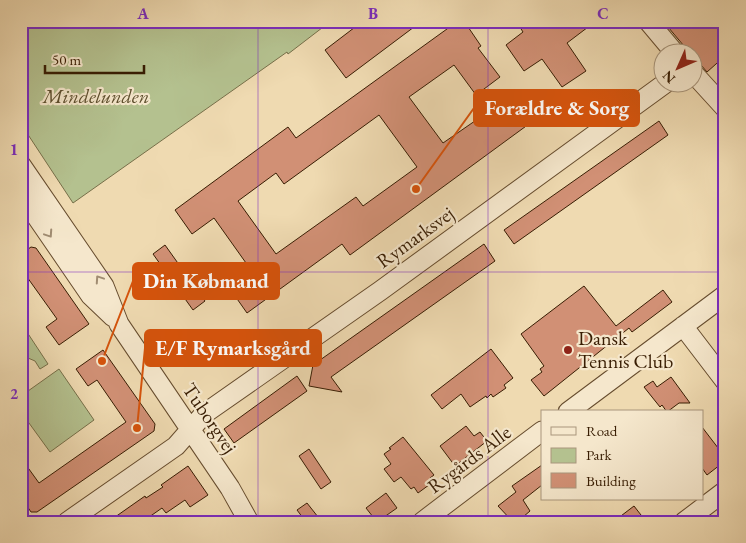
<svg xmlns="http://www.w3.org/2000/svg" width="746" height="543" font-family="'EB Garamond',serif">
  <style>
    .green { fill: #b4c18f; stroke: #766f49 }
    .building { fill: #d19075; stroke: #381d03; fill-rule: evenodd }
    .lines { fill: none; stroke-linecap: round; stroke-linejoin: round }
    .minor-casing { stroke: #664c2e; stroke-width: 21 }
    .minor { stroke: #f5e7cc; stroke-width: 19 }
    .oneway { stroke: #a08c72 }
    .grid { fill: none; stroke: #7b2cbf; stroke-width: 1; stroke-opacity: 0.55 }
    .poi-dot { fill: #8f2418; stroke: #f5e7cc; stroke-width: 2 }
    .labels { text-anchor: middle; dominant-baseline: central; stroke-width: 4.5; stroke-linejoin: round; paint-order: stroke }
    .park-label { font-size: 20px; font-style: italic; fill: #5d4e2d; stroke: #f5e7cc }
    .street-label { font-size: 20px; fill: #381d03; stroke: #f5e7cc }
    .poi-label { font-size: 20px; fill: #381d03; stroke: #f5e7cc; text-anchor: start }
    .leader { fill: none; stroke: #d6530b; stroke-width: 2 }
    .callout-dot { fill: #d6530b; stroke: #f5e7cc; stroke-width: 2 }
    .callout { fill: #d6530b; stroke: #d6530b; stroke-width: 2 }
    .callout-label { font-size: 21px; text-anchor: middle; font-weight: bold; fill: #fff }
    .neatline { fill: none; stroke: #7b2cbf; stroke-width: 2 }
    .grid-label { font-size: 16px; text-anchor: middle; font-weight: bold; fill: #7b2cbf }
  </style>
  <rect width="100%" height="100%" fill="#efdab1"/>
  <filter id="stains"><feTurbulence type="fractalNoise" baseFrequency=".004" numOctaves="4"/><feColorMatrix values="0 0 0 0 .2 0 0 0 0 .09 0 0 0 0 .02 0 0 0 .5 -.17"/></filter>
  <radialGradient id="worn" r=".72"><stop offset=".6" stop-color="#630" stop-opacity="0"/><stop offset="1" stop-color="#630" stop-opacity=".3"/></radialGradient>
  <path class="green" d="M21,21H331L288,54L287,52L73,203L21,124Z
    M21,323L48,364L40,369L35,361L28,358L21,361Z
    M59,369L94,420L50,452L21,412V396Z"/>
  <path class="building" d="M363,21H422L346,78L325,50Z
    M458,21H464L481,46L478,48L500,77L476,95L454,65L409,97L443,143L514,94L533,121L350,255L342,244L247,313L228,286L251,270L214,218L192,234L175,210L288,127L296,138ZM379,115L417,167L363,206L356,197L276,254L238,201L276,173L284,184Z
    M516,21H596L567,43L586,71L562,87L542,59L524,71L506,45L523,32Z
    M663,21H710L715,27L722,21H725V56L707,72L694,57V52H689Z
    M659,121L668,135L514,244L504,230Z
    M484,244L495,261L331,377L342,392L309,386L313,365Z
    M165,245L205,301L193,310L153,254Z
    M31,247L36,248L89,324L59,345L46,327L57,319L27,277L21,281V254Z
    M584,286L616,326L663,290L672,302L632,332L629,328L544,396L531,380L542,372L540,369L544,366L521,334Z
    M491,349L513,378L504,385L506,388L493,397L491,394L487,398L486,396L470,407L461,394L442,409L431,395Z
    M103,350L155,424L154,431L37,512H31L21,497V458L39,483L126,422L97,380L88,386L76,369Z
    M297,376L307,391L234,443L224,429Z
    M671,377L690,403H679L667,412L662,405L660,407L644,387L653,381L657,387Z
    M466,426L474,436L480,432L487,441L455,466L440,446Z
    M702,427L725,457V461L707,475L702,468Z
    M403,437L434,475L430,478L433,482L418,493L414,487L411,489L401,477L394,482L384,469L391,464L384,454L391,449L389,448Z
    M309,449L331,482L321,489L299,456Z
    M542,465V485L523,500L530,511L523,517L526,522H513L498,506L516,492L512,486Z
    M188,466L208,495L190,507L185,500L166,513L162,508L142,522H108L145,496L146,498L163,487L161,485Z
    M386,493L397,508L377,522L366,508Z
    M307,503L322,522H306L297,510Z
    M634,506L641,515L633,522H613Z"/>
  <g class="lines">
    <g class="minor-casing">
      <path id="minor" d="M648,21L674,52
        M694,74L725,108
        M21,165L104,286L119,324L230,488L249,522
        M21,194L91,296L113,317
        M683,326L725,381
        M568,412L725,295
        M67,522L176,446L204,414L380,291L667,82
        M422,522L542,431
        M684,522L725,491"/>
    </g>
    <use href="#minor" class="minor"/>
  </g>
  <defs><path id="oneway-chevron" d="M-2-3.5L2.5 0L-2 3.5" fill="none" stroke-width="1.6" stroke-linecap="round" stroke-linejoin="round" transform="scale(1.25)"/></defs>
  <g class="oneway">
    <use href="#oneway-chevron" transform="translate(49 234) rotate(56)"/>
    <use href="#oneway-chevron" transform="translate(99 279) rotate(-124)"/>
  </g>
  <path class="grid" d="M258,21V522M488,21V522M21,272H725"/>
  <circle class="poi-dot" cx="568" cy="350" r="5"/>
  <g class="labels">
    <g class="park-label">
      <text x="96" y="96">Mindelunden</text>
    </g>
    <g class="street-label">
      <text transform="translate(415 237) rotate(-36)">Rymarksvej</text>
      <text transform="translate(210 418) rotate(56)">Tuborgvej</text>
      <text transform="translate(469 459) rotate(-37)">Rygårds Alle</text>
    </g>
    <g class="poi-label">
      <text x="578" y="338">Dansk<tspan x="578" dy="23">Tennis Club</tspan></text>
    </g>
  </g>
  <path class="leader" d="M416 189L474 108M102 361L133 281M137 428L145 348"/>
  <g class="callout-dot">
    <circle cx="416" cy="189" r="5"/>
    <circle cx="102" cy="361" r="5"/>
    <circle cx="137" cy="428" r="5"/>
  </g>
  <g class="callout">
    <rect x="474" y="90" width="165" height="36" rx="5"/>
    <rect x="133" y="263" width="146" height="36" rx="5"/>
    <rect x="145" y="330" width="176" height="36" rx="5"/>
  </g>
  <g class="callout-label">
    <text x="557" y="115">Forældre &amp; Sorg</text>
    <text x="206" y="288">Din Købmand</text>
    <text x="233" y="355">E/F Rymarksgård</text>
  </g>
  <rect width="746" height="543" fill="none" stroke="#efdab1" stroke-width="55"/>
  <rect x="541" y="410" width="162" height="90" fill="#f5e7cc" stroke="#a9967c"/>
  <rect x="551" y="427" width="25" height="8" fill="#f5e7cc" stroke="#a9967c"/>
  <text x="586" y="436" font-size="15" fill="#381d03">Road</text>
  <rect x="551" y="448" width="25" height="15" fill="#b4c18f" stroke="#a9967c"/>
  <text x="586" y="460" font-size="15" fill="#381d03">Park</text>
  <rect x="551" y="473" width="25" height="15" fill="#d19075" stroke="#a9967c"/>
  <text x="586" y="486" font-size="15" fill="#381d03">Building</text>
  <g transform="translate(678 68) rotate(225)"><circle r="24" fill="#f5e7cc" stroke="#a9967c"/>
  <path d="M0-4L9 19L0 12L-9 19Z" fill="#8f2418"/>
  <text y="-8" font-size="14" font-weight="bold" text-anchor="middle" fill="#381d03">N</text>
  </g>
  <path d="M45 65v8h99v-8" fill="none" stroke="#381d03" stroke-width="2.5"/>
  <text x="52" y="65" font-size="15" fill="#381d03" stroke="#f5e7cc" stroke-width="4" paint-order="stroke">50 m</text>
  <rect x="28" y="28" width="690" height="488" class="neatline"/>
  <g class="grid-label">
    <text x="143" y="19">A</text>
    <text x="373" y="19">B</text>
    <text x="603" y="19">C</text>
    <text x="14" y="155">1</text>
    <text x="14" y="399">2</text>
  </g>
  <rect width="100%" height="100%" filter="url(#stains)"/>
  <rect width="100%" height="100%" fill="url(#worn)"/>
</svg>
